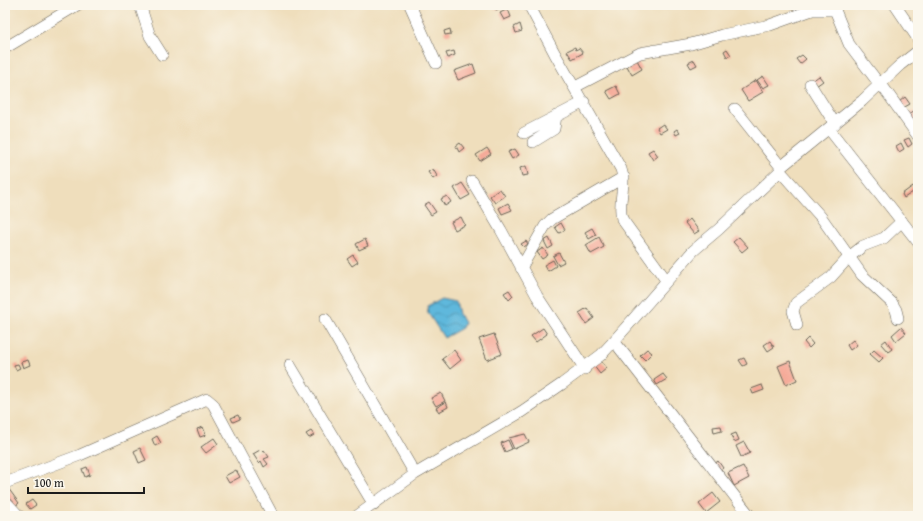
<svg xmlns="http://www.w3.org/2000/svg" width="923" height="521" font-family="'Gentium Book Plus',serif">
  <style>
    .water { fill: url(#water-waves); stroke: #3d6a7c }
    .building { fill: #f5a795 }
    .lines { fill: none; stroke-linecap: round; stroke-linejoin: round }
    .minor-casing { stroke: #666054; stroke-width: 12 }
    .minor { stroke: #fff; stroke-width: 11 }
  </style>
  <defs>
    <pattern id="water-waves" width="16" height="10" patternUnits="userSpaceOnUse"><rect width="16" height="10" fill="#5eb8dc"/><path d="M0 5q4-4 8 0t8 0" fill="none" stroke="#4d95b2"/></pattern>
  </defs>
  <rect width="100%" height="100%" fill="#fbf7ec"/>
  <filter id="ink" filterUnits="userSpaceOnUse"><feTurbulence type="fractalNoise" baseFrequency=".025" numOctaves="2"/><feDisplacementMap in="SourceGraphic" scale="8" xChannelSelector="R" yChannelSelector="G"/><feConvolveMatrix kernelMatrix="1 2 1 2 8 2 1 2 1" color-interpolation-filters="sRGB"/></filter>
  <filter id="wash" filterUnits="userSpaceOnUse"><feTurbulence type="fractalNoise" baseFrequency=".012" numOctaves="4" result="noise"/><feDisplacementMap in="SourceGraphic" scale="16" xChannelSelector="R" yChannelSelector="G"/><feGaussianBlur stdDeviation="0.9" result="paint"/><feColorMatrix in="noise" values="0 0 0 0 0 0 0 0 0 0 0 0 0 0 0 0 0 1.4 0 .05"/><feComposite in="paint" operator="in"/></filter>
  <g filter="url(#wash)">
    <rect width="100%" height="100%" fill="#efdebc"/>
    <path class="water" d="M442,298L456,301L459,314L464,323L462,328L444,338L428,313L427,306Z"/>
    <g id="blocks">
      <path class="building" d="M494,5H504L505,6L496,10Z
        M508,9L511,17L504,20L500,13Z
        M520,24L522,31L516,33L514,27Z
        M450,29L451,34L445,35L444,31Z
        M575,47L576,50L579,48L583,53L572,59L567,51Z
        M727,49L731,55L727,57L724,51Z
        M454,51L455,55L448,58L446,53Z
        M802,55L806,59L800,64L796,59Z
        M637,60L642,69L632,75L627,66Z
        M694,60L697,65L691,68L688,63Z
        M473,64L476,73L458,80L454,71Z
        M763,76L769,85L763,88L757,80Z
        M819,76L823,81L816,86L812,81Z
        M756,80L763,92L748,101L741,90Z
        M616,86L620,94L611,99L606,91Z
        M905,97L910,104L903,108L899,102Z
        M914,111L918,121L911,124L908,117L911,116L910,113Z
        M663,124L667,129L660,133L657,128Z
        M677,129L680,133L676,135L674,131Z
        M909,138L912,144L908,147L904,140Z
        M460,143L464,148L459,152L456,146Z
        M901,143L904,149L899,152L896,146Z
        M487,148L491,154L480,161L476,155Z
        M515,149L519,155L512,159L508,152Z
        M653,149L658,156L653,160L648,152Z
        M526,166L528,175L522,176L520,168Z
        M433,169L437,176L433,179L428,172Z
        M462,183L470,195L461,200L454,188Z
        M913,186L916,190L904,198L902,194Z
        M500,189L505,196L495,203L490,196Z
        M447,196L451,202L445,206L441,199Z
        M429,202L436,212L431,215L424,205Z
        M508,203L512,210L502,214L499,208Z
        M461,217L465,225L455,230L451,222Z
        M690,219L699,231L694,234L685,223Z
        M561,223L565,230L559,233L555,227Z
        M592,228L596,235L589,239L585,232Z
        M599,237L604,247L591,254L586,245Z
        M739,237L748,247L742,252L733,242Z
        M549,238L553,246L548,249L544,241Z
        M365,239L368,246L359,250L356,244Z
        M526,241L528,244L524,247L521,244Z
        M543,248L548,255L542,259L537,252Z
        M559,253L564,262L558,265L553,256Z
        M353,255L358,262L352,266L347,259Z
        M553,260L556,266L548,271L544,265Z
        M509,290L513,296L509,300L504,293Z
        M587,308L594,318L586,324L579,313Z
        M901,327L906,333L896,341L892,335Z
        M543,328L547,334L536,342L531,336Z
        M494,334L502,354L487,360L479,339Z
        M808,338L813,344L809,348L804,342Z
        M853,340L857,345L850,350L847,345Z
        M886,340L892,349L888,352L881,344Z
        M770,341L774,347L768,351L764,345Z
        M647,349L652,353L645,360L640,355Z
        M454,350L461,360L450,369L442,359Z
        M874,350L883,358L879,362L870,354Z
        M744,358L747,364L743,366L739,360Z
        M28,360L30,365L23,368L21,362Z
        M600,360L607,368L600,374L593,365Z
        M790,361L797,380L786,385L778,366Z
        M18,364L20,368L16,370L14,365Z
        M663,374L667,379L657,385L654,380Z
        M762,385L764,390L753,394L751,389Z
        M441,393L445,401L436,406L431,398Z
        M446,402L448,407L439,412L436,408Z
        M238,415L240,419L233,422L231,418Z
        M721,426L722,431L714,433L713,427Z
        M203,427L206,435L200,437L197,429Z
        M311,431L314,435L309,438L306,434Z
        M736,433L739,440L734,442L731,435Z
        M525,434L529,442L514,449L509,438Z
        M157,436L161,443L155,446L152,439Z
        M214,438L218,444L206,453L201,447Z
        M508,440L512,449L505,452L501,443Z
        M744,442L750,453L741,457L736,446Z
        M140,448L146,460L139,463L134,451Z
        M260,450L262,452L264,450L269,457L264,459L268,464L264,467L261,461L259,463L253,454Z
        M718,461L723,468L718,472L713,465Z
        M743,466L749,478L734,486L728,473Z
        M87,467L90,475L85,477L82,469Z
        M236,470L240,477L229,483L225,476Z
        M8,488L19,503L13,508L5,496V490Z
        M713,493L720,502L706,513L699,504Z
        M32,500L36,505L30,509L26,504Z"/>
    </g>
  </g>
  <g filter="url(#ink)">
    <use href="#blocks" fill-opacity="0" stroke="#666054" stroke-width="1"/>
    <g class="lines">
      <g class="minor-casing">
        <path id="minor" d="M140,5L150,36L162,55
          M410,5L436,63
          M529,5L555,54L621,169C627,185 617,203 622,219L666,280
          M837,5L835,10L849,44L877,81L881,84L918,136
          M895,5L918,39
          M5,48L77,5
          M810,84L835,124
          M575,87L640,53L691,44L722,35L770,25L812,10H835
          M735,109L781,167
          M829,129L918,242
          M524,133L584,102
          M533,142L554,129L556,116
          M780,171L821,217L862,275L892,303L896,310L898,318
          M472,181L501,230L537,296L585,369
          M521,268L545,226L552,219L624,177
          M325,319L415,474
          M797,325L793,311L796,303L831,277L849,257L863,246L884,238L902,221
          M614,341L693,251L719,229L780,171L781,167L862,101L900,65L918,51
          M290,365L374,505
          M5,483L80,455L207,399L213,404L273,516
          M5,501L19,516
          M357,516L415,474L521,412L562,384L601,355L614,341L750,516"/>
      </g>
      <use href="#minor" class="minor"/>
    </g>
  </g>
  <rect width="923" height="521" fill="none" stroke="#fbf7ec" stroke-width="20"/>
  <path d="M28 487v6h116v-6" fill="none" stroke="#1c1c1c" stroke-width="2"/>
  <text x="34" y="487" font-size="12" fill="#1c1c1c" stroke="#fbf7ec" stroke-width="3" paint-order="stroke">100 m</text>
</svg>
